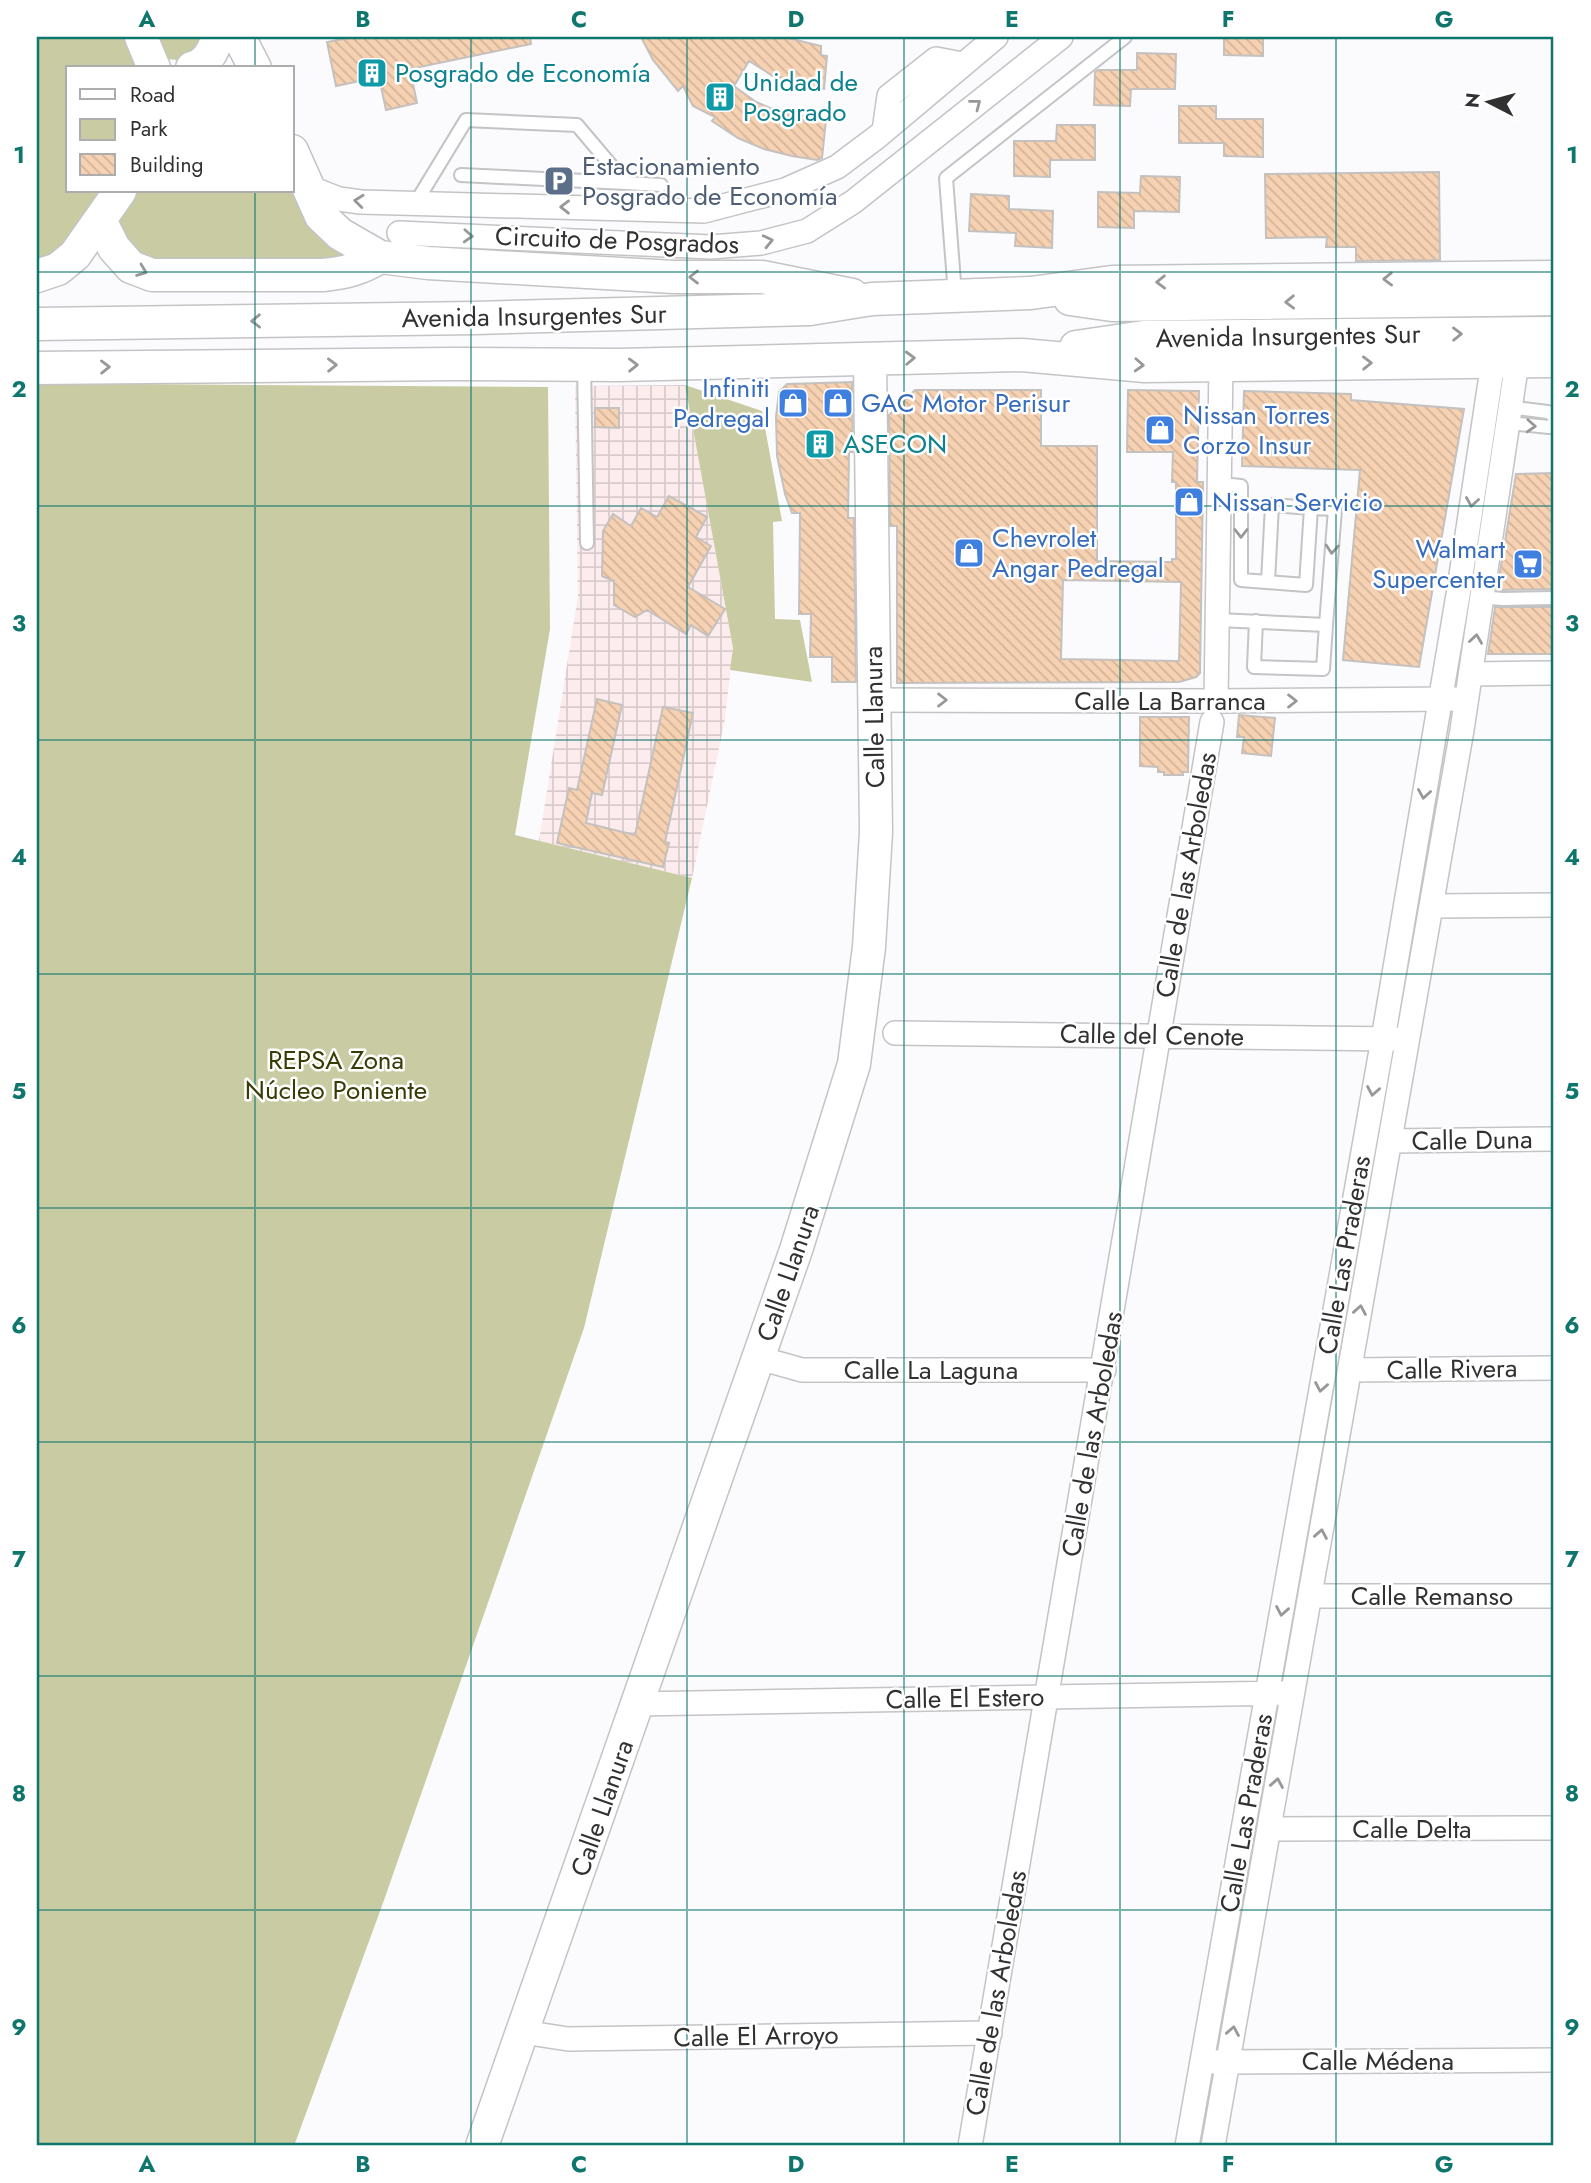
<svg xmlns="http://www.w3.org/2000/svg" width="1591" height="2183" font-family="Jost,sans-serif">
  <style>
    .industrial { fill: url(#industrial-grid) }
    .green { fill: #c9cca3 }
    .building { fill: url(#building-back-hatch); stroke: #c4c1bf; stroke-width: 2; fill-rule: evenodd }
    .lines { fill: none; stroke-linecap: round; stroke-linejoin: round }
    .lane-casing { stroke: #c4c3c6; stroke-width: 16 }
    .street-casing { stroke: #c4c3c6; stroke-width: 26 }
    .secondary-casing { stroke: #c4c3c6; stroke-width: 35 }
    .lane { stroke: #fff; stroke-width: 12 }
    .street { stroke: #fff; stroke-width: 23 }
    .secondary { stroke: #fff; stroke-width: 32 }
    .oneway { stroke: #989898 }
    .grid { fill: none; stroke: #0f766e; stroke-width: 2; stroke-opacity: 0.55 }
    .labels { text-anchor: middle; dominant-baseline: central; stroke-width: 5; stroke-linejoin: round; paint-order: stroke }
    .culture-label { font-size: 26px; fill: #0d838f; stroke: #fff; text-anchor: start }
    .service-label { font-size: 26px; fill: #4e5e75; stroke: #fff; text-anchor: start }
    .street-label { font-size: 26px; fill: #313132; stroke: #fff }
    .shop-label { font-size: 26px; fill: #366cbe; stroke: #fff; text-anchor: start }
    .park-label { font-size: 26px; fill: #393b05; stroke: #fff }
    .neatline { fill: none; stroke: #0f766e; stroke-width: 2.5 }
    .grid-label { font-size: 23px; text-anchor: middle; font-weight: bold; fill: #0f766e }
  </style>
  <defs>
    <pattern id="industrial-grid" width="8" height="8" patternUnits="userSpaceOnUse" patternTransform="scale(1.75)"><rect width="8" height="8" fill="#fdeced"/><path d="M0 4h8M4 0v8" fill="none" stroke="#d9cbcc"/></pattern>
    <pattern id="building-back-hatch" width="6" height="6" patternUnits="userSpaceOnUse" patternTransform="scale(1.75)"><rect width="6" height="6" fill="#f6d1b2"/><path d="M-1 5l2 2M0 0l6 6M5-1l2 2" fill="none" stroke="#d3b49a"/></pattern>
  </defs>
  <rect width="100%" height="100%" fill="#fbfafd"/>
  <path class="industrial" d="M685,385L733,648L725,719L692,878L539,841L578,596L575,386Z"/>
  <path class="green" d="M37,37H126L139,68H68V191H100L53,261L37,265Z
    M154,37H201L203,43L189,61L166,59Z
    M292,188L345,253L334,263L158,268L117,236L112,215L128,191H292Z
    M129,384L548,387L550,629L515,835L692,878L584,1328L383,1903L294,2146H37V385Z
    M685,385L762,411L782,521L773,522L775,619L800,620L812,682L730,670L733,648Z"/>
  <path class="building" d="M354,37H530L531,44L410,69L417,103L386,110L379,77L336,86L327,42Z
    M641,37H784L821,46V55L827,56L824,89L802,87L773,76L749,61L734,86L756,102L777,111L826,120L822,158L817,160L792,156L764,149L738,138L712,121L715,117L693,106L683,86L678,91L653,60Z
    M1224,37H1263V56L1224,55Z
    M1137,53L1176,54L1175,89H1131L1130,106L1094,105L1095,72L1098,70H1137Z
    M1179,106H1216V119H1263V157L1224,156V143H1179Z
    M1057,125H1095V160H1050V177L1014,176V141H1056Z
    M1439,172L1440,260L1356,261V247H1326L1327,237L1266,238L1265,174Z
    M1141,176L1180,177L1179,212L1134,211V228L1098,227V192L1140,193Z
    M971,194L1009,196V209L1053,211L1052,248L1015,246L1016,233L969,231Z
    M852,382L853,452H849L848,518H854L856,682H832V657H810L811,614H799L800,513H792L785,494L777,456L776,417L779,392L787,384Z
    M915,390H1041V446H1097V561L1172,562V559H1176V482H1172L1173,452H1127L1128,390L1199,391L1197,482H1203L1200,673L1196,677L1179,682L897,683V526H890L889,415ZM1063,580L1181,582L1179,661L1061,659Z
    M1244,391L1351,394V400L1464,409L1419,667L1343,660L1360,470L1242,466Z
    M595,408H619V428L595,427Z
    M1554,473V589L1497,590L1516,474Z
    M669,496L707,517L696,537L711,546L688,587L725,609L708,636L691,625L686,634L647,610L635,617L614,605V581L602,576L603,531L613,514L631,526L641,508L657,517Z
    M1495,607H1554V654H1488Z
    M597,699L622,705L602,795L592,793L586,823L635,835L663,707L693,713L665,842L669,843L663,867L557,843L569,788L577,790Z
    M1239,715L1275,718L1271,756L1242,753L1244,737H1237Z
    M1140,717H1189L1188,772H1183V775H1164V772H1158V767L1140,766Z"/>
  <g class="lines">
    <g class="lane-casing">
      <path id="lane" d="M626,183L661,185
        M415,204L466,120L577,125L626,183L461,175
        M955,295L946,178L1125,37
        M584,365L587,543
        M1507,407L1548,412L1554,416
        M1508,423L1549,427L1554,424
        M1268,582L1272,505L1311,508
        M1479,597L1503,599L1554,598
        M1218,620L1326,625L1335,509L1311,508L1306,585L1241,580V486L1221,484
        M1256,621L1254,667L1323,669L1326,625"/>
    </g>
    <g class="street-casing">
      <path id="street" d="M884,131L889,96L936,59L962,64
        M306,186L339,199L361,202L704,211L785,190L837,167L877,137L996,37
        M399,233L711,247L761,243L807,231L853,202L1061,37
        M1471,674L1554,673
        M873,700L1216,701L1455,699
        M1216,701L1221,365
        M1431,906L1554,905
        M895,1033L1396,1039
        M1390,1141L1554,1139
        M759,1358L802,1370H1104
        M1350,1370L1554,1368
        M1310,1596H1554
        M637,1704L1282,1693
        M1269,1829L1554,1828
        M523,2032L568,2039L990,2033
        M1214,2062L1554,2060
        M970,2146L1212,722
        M1187,2146L1383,1039L1458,595L1493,362
        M1213,2146L1462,730L1517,362"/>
    </g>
    <g class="secondary-casing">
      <path id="secondary" d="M141,37L154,68
        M239,37L255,68
        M192,68C207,64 214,50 217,37
        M292,151L321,216L340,234L380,257L428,263L674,277H762L852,295
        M100,220L114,248L131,267L152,275H323C344,273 361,269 380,257
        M37,276L58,269L75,255L120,191
        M1070,299L1112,305L1554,299
        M37,324L475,318L810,309L872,299L1031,293L1112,282L1554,277
        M1076,347L1144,337L1554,333
        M37,368L452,364L620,365L1022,355L1145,366L1554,361
        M482,2146L796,1250L854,1064L869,947L876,832L870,359"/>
    </g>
    <use href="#lane" class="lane"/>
    <use href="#street" class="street"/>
    <use href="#secondary" class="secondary"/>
  </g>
  <defs><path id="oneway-chevron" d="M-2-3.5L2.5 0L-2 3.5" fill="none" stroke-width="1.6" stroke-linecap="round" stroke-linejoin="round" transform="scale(1.75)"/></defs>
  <g class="oneway">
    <use href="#oneway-chevron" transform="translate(976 104) rotate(-38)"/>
    <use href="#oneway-chevron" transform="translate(359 201) rotate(-174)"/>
    <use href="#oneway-chevron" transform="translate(565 207) rotate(-179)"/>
    <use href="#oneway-chevron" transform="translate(468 236) rotate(3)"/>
    <use href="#oneway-chevron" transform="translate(768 241) rotate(-13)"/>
    <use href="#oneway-chevron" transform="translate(142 271) rotate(21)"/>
    <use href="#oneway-chevron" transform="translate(694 277) rotate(-180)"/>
    <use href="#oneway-chevron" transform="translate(1388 279) rotate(179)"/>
    <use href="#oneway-chevron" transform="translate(1161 282) rotate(179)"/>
    <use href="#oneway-chevron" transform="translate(1290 302) rotate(179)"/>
    <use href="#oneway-chevron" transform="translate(256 321) rotate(179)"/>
    <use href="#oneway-chevron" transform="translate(1457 334) rotate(-1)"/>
    <use href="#oneway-chevron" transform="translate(910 358) rotate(-2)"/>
    <use href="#oneway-chevron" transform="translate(1367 363) rotate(-1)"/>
    <use href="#oneway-chevron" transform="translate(332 365) rotate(-1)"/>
    <use href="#oneway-chevron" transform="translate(633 365) rotate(-1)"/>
    <use href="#oneway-chevron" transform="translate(1139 365) rotate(3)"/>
    <use href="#oneway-chevron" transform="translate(105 367) rotate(-1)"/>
    <use href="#oneway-chevron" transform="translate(1531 426) rotate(3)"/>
    <use href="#oneway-chevron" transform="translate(1472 502) rotate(99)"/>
    <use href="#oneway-chevron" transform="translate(1241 533) rotate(90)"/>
    <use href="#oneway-chevron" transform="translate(1332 549) rotate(94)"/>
    <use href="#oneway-chevron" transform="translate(1476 639) rotate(-82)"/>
    <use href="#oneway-chevron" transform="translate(942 700)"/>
    <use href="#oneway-chevron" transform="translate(1292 701)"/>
    <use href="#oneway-chevron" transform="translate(1424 794) rotate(99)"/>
    <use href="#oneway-chevron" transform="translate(1373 1091) rotate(100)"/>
    <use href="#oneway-chevron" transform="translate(1360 1310) rotate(-80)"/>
    <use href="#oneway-chevron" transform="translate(1321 1387) rotate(100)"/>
    <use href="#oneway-chevron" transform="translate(1321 1534) rotate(-80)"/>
    <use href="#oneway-chevron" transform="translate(1282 1611) rotate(100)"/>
    <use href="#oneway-chevron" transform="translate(1277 1783) rotate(-80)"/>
    <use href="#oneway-chevron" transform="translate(1233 2031) rotate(-80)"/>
  </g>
  <path class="grid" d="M255,37V68M471,37V2146M687,37V2146M904,37V2146M1120,37V2146M1336,37V2146M255,191V2146M37,272H1554M37,506H1554M37,740H1554M37,974H1554M37,1208H1554M37,1442H1554M37,1676H1554M37,1910H1554"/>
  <defs>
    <g id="building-square" transform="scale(1.575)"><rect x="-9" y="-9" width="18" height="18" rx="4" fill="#0f9aa8" stroke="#fff"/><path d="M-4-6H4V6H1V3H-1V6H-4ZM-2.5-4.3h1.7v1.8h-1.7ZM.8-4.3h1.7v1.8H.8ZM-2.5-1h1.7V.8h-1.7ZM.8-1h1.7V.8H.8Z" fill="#fff"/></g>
    <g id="parking-square" transform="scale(1.575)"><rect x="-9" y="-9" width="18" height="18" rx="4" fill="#5c6f8a" stroke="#fff"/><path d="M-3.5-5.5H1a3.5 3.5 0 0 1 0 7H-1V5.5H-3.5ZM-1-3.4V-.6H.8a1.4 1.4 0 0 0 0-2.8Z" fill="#fff"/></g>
    <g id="shop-square" transform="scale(1.575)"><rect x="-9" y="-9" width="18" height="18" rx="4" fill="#3f7fe0" stroke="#fff"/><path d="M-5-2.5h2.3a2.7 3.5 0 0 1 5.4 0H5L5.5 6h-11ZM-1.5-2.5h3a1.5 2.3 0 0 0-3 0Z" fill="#fff"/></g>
    <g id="supermarket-square" transform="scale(1.575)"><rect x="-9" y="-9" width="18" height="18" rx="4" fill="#3f7fe0" stroke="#fff"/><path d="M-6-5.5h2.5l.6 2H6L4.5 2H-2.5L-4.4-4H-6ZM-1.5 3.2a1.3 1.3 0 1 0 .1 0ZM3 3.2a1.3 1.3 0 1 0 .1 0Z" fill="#fff"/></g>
  </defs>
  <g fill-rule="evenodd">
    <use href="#building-square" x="372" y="73"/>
    <use href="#building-square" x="720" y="97"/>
    <use href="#parking-square" x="559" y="181"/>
    <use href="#shop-square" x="793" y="403"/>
    <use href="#shop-square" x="838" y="403"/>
    <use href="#shop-square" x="1160" y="430"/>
    <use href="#building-square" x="820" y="444"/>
    <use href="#shop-square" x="1189" y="502"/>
    <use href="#shop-square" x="969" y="553"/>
    <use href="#supermarket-square" x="1528" y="564"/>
  </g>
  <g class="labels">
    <g class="culture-label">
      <text x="395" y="73">Posgrado de Economía</text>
      <text x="743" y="82">Unidad de<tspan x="743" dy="30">Posgrado</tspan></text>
      <text x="843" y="444">ASECON</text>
    </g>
    <g class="service-label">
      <text x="582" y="166">Estacionamiento<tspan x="582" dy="30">Posgrado de Economía</tspan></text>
    </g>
    <g class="street-label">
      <text transform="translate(617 240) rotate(2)">Circuito de Posgrados</text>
      <text transform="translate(534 316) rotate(-1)">Avenida Insurgentes Sur</text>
      <text transform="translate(1288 336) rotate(-1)">Avenida Insurgentes Sur</text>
      <text x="1170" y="701">Calle La Barranca</text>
      <text transform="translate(874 717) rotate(-91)">Calle Llanura</text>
      <text transform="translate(1186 875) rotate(-80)">Calle de las Arboledas</text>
      <text transform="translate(1152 1035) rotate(1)">Calle del Cenote</text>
      <text transform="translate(1472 1140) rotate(-1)">Calle Duna</text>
      <text transform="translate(1344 1255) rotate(-80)">Calle Las Praderas</text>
      <text transform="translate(788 1273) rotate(-71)">Calle Llanura</text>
      <text transform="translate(1452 1369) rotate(-1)">Calle Rivera</text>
      <text x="931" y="1370">Calle La Laguna</text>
      <text transform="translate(1092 1434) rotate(-80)">Calle de las Arboledas</text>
      <text x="1432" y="1596">Calle Remanso</text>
      <text transform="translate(965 1698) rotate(-1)">Calle El Estero</text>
      <text transform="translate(602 1808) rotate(-71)">Calle Llanura</text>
      <text transform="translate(1246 1813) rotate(-80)">Calle Las Praderas</text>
      <text x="1412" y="1829">Calle Delta</text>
      <text transform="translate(996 1993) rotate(-80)">Calle de las Arboledas</text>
      <text transform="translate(756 2036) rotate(-1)">Calle El Arroyo</text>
      <text x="1378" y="2061">Calle Médena</text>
    </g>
    <g class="shop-label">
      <text x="770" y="388" text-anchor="end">Infiniti<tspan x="770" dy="30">Pedregal</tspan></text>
      <text x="861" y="403">GAC Motor Perisur</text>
      <text x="1183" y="415">Nissan Torres<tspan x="1183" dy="30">Corzo Insur</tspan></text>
      <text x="1212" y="502">Nissan Servicio</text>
      <text x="992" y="538">Chevrolet<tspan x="992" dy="30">Angar Pedregal</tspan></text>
      <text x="1505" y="549" text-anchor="end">Walmart<tspan x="1505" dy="30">Supercenter</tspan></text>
    </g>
    <g class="park-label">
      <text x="336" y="1060">REPSA Zona<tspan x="336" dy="30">Núcleo Poniente</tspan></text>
    </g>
  </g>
  <rect width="1591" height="2183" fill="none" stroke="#ffffff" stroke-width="77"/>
  <rect x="66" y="66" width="228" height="126" fill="#ffffff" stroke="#adadad" stroke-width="2"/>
  <rect x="80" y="89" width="35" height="10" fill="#ffffff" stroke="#adadad" stroke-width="2"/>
  <text x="130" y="102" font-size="21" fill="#313132">Road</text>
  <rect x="80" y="119" width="35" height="21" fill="#c9cca3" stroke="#adadad" stroke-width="2"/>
  <text x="130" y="136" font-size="21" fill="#313132">Park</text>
  <rect x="80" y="154" width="35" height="21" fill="url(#building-back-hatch)" stroke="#adadad" stroke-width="2"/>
  <text x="130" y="172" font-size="21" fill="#313132">Building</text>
  <g transform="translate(1489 102) rotate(276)" stroke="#ffffff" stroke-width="5" paint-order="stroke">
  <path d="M0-5L12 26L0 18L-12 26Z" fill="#313132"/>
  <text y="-10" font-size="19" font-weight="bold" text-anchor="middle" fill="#313132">N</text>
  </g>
  <rect x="38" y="38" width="1514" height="2106" class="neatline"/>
  <g class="grid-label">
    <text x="147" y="27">A</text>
    <text x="363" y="27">B</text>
    <text x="579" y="27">C</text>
    <text x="796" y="27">D</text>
    <text x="1012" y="27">E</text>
    <text x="1228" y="27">F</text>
    <text x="1444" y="27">G</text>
    <text x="19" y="163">1</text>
    <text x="1572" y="163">1</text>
    <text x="19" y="397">2</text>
    <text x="1572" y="397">2</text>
    <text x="19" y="631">3</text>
    <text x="1572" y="631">3</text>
    <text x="19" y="865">4</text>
    <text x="1572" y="865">4</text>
    <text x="19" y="1099">5</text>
    <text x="1572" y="1099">5</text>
    <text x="19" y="1333">6</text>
    <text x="1572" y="1333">6</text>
    <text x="19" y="1567">7</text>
    <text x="1572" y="1567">7</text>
    <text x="19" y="1801">8</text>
    <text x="1572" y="1801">8</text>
    <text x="19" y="2035">9</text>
    <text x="1572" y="2035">9</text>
    <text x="147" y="2172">A</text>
    <text x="363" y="2172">B</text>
    <text x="579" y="2172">C</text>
    <text x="796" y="2172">D</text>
    <text x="1012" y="2172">E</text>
    <text x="1228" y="2172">F</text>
    <text x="1444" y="2172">G</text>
  </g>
</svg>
